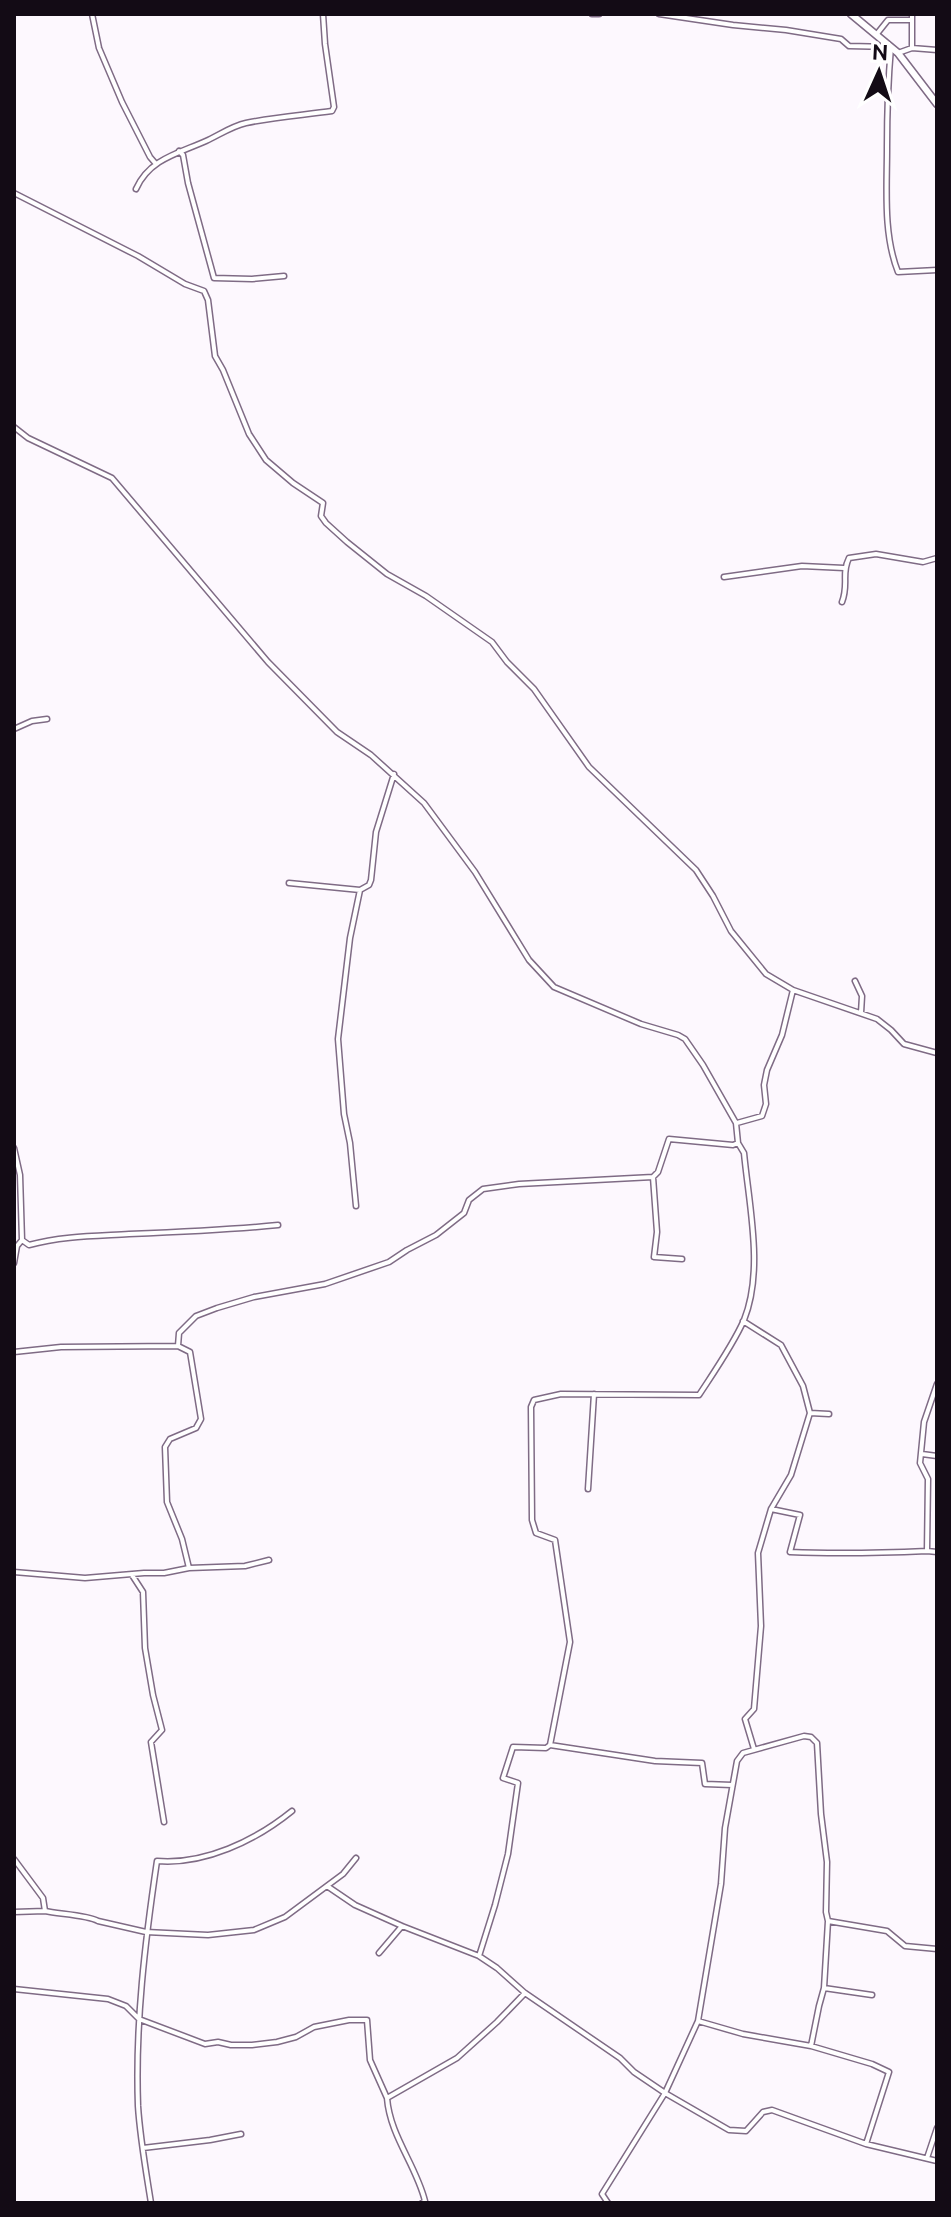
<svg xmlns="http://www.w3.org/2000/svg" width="951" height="2217" font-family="Ubuntu,sans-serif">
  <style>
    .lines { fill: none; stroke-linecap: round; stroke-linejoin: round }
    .street-casing { stroke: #7f6b85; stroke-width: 7 }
    .secondary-casing { stroke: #7f6b85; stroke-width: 9 }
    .street { stroke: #fff; stroke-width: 4 }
    .secondary { stroke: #fff; stroke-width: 6 }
  </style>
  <rect width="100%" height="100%" fill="#fdf8fe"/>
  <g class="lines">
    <g class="street-casing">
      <path id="street" d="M92,14L99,48L122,102L150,157L156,164
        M592,14H599
        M659,14L733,25L786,30L841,39L849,46L891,47C888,81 887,114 887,148C887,189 883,234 898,272L937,270
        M876,35L888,20H912
        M912,47V14
        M898,53L912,48L937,50
        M179,151L183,155L188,183L214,278L252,279L284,276
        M136,189C149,159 179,153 206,141C219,135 232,126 246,123C274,117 304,115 332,111L334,107L325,44L323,14
        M14,193L138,256L185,284L204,291L208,300L215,356L223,370L249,434L266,460L293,483L323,503L321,516L326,523L347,542L387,574L426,596L492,642L507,662L534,689L589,767L696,870L713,896L731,931L766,974L793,990L877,1019L891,1030L904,1044L937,1053
        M14,427L28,438L112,478L268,662L337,732L371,755L424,803L475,872L529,960L554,987L641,1024L678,1035L685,1039L703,1065L736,1123L738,1143L744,1153C749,1206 764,1270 744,1320C733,1345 714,1372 699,1395L561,1394L534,1400L531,1407L532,1520L536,1533L555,1540L570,1642L550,1745L546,1748L513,1747L503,1778L518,1783L508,1854L495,1905L479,1956
        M724,577L802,566L844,568
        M842,602C849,584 841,574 849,558L876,554L923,562L937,558
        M14,729L32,721L47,719
        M289,883L360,890
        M855,981L862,996L861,1013
        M737,1123L762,1116L766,1104L764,1085L767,1070L782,1035L793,990
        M14,1148L20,1175L22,1240L17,1246L14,1263
        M653,1177L657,1232L654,1257L682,1259
        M356,1206L350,1143L344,1114L338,1039L350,938L360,890L369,885L371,880L376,832L394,774
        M22,1240L29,1245C62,1236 95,1236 129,1234C179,1232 229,1230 278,1225
        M743,1321L781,1345L803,1386L810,1413L791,1475L771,1509L758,1553L761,1626L754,1709L745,1719L754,1749
        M14,1352L61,1347L178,1346
        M937,1384L924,1422L920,1463L928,1479L927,1551L937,1552
        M810,1413L829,1414
        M922,1454L937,1456
        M588,1489L594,1394
        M771,1509L800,1515L790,1552C836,1554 881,1553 927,1551
        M269,1560L245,1566L189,1568L182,1539L167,1502L165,1447L170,1439L196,1428L201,1419L190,1352L178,1346L179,1333L196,1316L217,1308L254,1297L325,1284L389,1262L407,1250L436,1235L464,1213L469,1200L483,1189L519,1184L653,1177L658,1172L669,1139L733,1145L738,1143
        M14,1572L85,1578L144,1573H164L189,1568
        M132,1575L143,1592L145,1648L153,1695L162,1730L151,1742L164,1822
        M550,1745L655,1761L702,1763L705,1784L732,1785
        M14,1859L43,1898L45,1911L14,1912
        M327,1886L355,1905L402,1926L479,1956L497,1968L525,1993L620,2058L634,2072L665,2093L729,2130L746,2131L763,2112L772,2110L866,2144
        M45,1911C58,1914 88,1915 98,1921L146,1932L208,1935L254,1930L285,1917L343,1874L356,1858
        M828,1921L887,1931L905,1946L937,1949
        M379,1953L402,1926
        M824,1988L872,1995
        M14,1989L108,1999L126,2006L139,2019L205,2044L218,2042L231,2045H252L277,2042L296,2037L314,2027L349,2020H367L370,2060L387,2098
        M698,2021L743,2034L811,2046
        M143,2148L210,2140L241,2134
        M927,2158L937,2128
        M151,2203C146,2171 140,2138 138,2106C135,2024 145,1942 157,1861C204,1865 255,1841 292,1811
        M422,2203L425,2201C416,2165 390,2136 387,2098L457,2058L497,2022L525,1993
        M608,2203L602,2194L665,2093L698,2021L721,1884L725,1828L737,1761L743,1753L804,1736L811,1737L817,1743L821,1814L827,1862L826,1912L828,1921L824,1988L819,2006L811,2046L872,2064L889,2072L866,2144L937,2161"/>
    </g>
    <g class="secondary-casing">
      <path id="secondary" d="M851,14L898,53L937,104"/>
    </g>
    <use href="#street" class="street"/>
    <use href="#secondary" class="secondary"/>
  </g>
  <rect width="951" height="2217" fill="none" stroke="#130b15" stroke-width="32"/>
  <g transform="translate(879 72) rotate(3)" stroke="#ffffff" stroke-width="6" paint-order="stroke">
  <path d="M0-6L14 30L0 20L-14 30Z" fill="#130b15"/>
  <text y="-12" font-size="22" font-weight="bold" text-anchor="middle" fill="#130b15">N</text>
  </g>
</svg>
